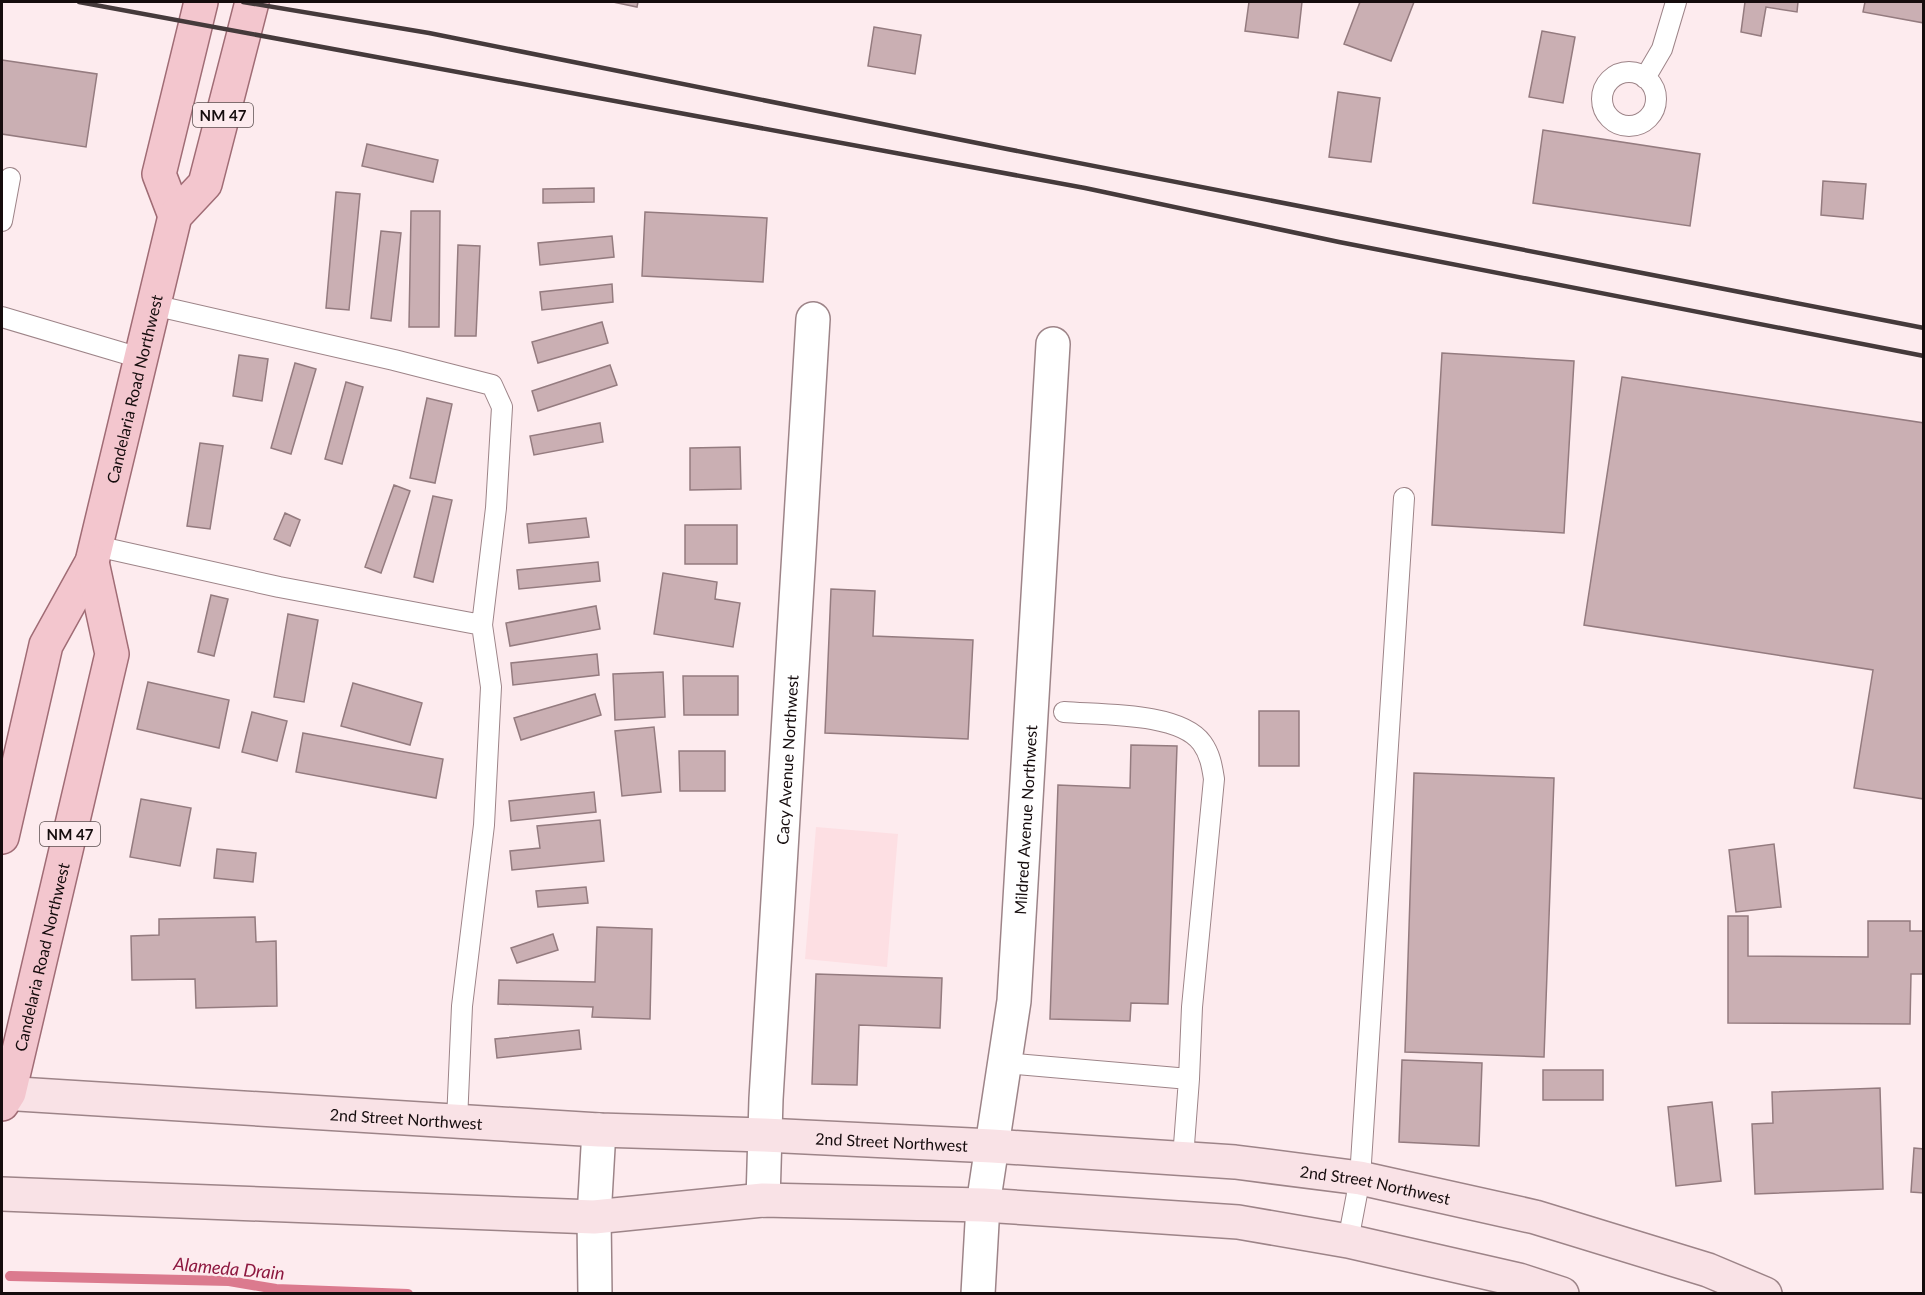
<svg xmlns="http://www.w3.org/2000/svg" width="1925" height="1295" font-family="Lato,sans-serif">
  <style>
    .built { fill: #fddfe3 }
    .lines { fill: none; stroke-linecap: round; stroke-linejoin: round }
    .stream { stroke: #db7a8e; stroke-width: 10 }
    .building { fill: #caafb3; stroke: #947b7f; stroke-width: 1.5 }
    .service-casing { stroke: #9d8488; stroke-width: 22 }
    .minor-casing { stroke: #9d8488; stroke-width: 36 }
    .secondary-casing { stroke: #9d8488; stroke-width: 36 }
    .primary-casing { stroke: #a06c75; stroke-width: 36 }
    .service { stroke: #fff; stroke-width: 20 }
    .minor { stroke: #fff; stroke-width: 33 }
    .secondary { stroke: #f9e2e6; stroke-width: 33 }
    .primary { stroke: #f3c6ce; stroke-width: 33 }
    .rail { stroke: #453a3b; stroke-width: 4.5 }
    .labels { text-anchor: middle; dominant-baseline: central; stroke-width: 4.5; stroke-linejoin: round; paint-order: stroke }
    .shield { fill: #fdebee; stroke: #5b4f50; stroke-width: 1.5 }
    .shield-label { font-size: 15px; font-weight: bold; fill: #150c0d }
    .street-label { font-size: 16px; fill: #150c0d; stroke: #fdebee }
    .water-label { font-size: 18px; font-style: italic; fill: #8d173f; stroke: #fdebee }
  </style>
  <rect width="100%" height="100%" fill="#fdebee"/>
  <path class="built" d="M816,827L898,834L887,967L805,959Z"/>
  <g class="lines">
    <path class="stream" d="M10,1276L229,1281L276,1289L408,1294"/>
  </g>
  <path class="building" d="M613,2H638L637,7Z
    M1249,2H1302L1298,38L1245,31Z
    M1360,2H1414L1391,61L1344,44Z
    M1745,2H1798L1797,12L1766,7L1761,36L1741,32Z
    M1865,2H1924V23L1863,12Z
    M874,27L921,35L915,74L868,66Z
    M1542,31L1575,37L1563,103L1529,97Z
    M2,60L97,74L86,147L2,134Z
    M1338,92L1380,98L1371,162L1329,157Z
    M1543,130L1700,154L1690,226L1533,203Z
    M367,144L438,160L433,182L362,166Z
    M1823,181L1866,184L1863,219L1821,215Z
    M594,188V202L543,203V189Z
    M336,192L360,194L349,310L326,308Z
    M411,211H440L439,327H409Z
    M645,212L767,218L763,282L642,276Z
    M381,231L401,233L391,321L371,318Z
    M612,236L614,257L540,265L538,243Z
    M458,245L480,246L476,336H455Z
    M612,284L613,302L542,310L540,292Z
    M602,322L608,343L538,363L532,342Z
    M1442,353L1574,361L1564,533L1432,525Z
    M239,355L268,359L262,401L233,396Z
    M295,363L316,369L291,454L271,448Z
    M610,365L617,385L538,411L532,391Z
    M1622,377L1924,423V799L1854,788L1873,670L1584,625Z
    M346,382L363,387L342,464L325,459Z
    M427,398L452,404L435,483L410,478Z
    M600,423L603,442L534,455L530,436Z
    M200,443L223,446L210,529L187,526Z
    M740,447L741,489L690,490V448Z
    M394,485L410,491L381,573L365,567Z
    M433,496L452,500L433,582L414,577Z
    M285,513L300,520L290,546L274,539Z
    M586,518L589,537L529,543L527,524Z
    M685,525H737V564H685Z
    M598,562L600,581L519,589L517,570Z
    M663,573L717,582L715,599L740,603L733,647L654,634Z
    M831,589L875,591L873,636L973,640L968,739L825,733Z
    M211,595L228,599L214,656L198,652Z
    M596,606L600,629L510,646L506,623Z
    M288,614L318,620L304,702L274,697Z
    M597,654L599,675L513,685L511,663Z
    M663,672L665,717L615,720L613,674Z
    M683,676H738V715H684Z
    M148,682L229,700L219,748L137,729Z
    M353,683L422,703L410,745L341,726Z
    M595,694L601,715L521,740L514,718Z
    M1259,711H1299V766H1259Z
    M252,712L287,721L277,761L242,752Z
    M654,727L661,792L622,796L615,731Z
    M303,733L443,759L436,798L296,772Z
    M1131,745L1177,746L1168,1004L1131,1003L1130,1021L1050,1019L1058,785L1130,788Z
    M679,751H725V791H680Z
    M1414,773L1554,778L1544,1057L1405,1052Z
    M594,792L596,812L511,821L509,801Z
    M141,799L191,808L180,866L130,857Z
    M600,820L604,861L512,870L510,851L540,848L537,826Z
    M1774,844L1781,907L1736,912L1729,850Z
    M217,849L256,853L253,882L214,878Z
    M586,887L588,903L538,907L536,891Z
    M1728,916H1748V956L1868,957V921H1910V931H1924V974H1911L1910,1024L1728,1023Z
    M255,917L256,942L276,941L277,1006L196,1008L195,979L132,980L131,936L159,935V919Z
    M597,927L652,929L650,1019L592,1017L593,1007L498,1004L499,980L595,982Z
    M553,934L558,950L517,963L511,948Z
    M816,974L942,978L940,1028L859,1025L857,1085L812,1084Z
    M579,1030L581,1049L497,1058L495,1039Z
    M1402,1060L1482,1063L1479,1146L1399,1142Z
    M1543,1070H1603V1100H1543Z
    M1880,1088L1883,1189L1755,1194L1752,1124L1773,1123L1772,1092Z
    M1712,1102L1721,1181L1676,1186L1668,1107Z
    M1914,1148L1924,1149V1193L1911,1192Z"/>
  <g class="lines">
    <g class="service-casing">
      <path id="service" d="M1602 99a27 27 0 1 1 54 0a27 27 0 1 1-54 0Z
        M1645,78L1662,49L1676,2
        M2,221L10,178
        M153,305L394,360L492,385L502,407L496,508L482,625L491,687L484,825L462,1006L457,1121
        M2,317L140,358
        M96,546L279,587L482,625
        M1064,712C1100,715 1180,712 1202,743C1210,754 1212,766 1214,779L1192,1007L1189,1079L1183,1158
        M1004,1063L1189,1079
        M1348,1241L1360,1178L1404,498"/>
    </g>
    <g class="minor-casing">
      <g id="minor">
        <path id="s1" d="M763,1200L766,1099L813,319"/>
        <path d="M595,1294L594,1217L599,1130"/>
        <path id="s2" d="M978,1294L983,1205L1014,1001L1053,344"/>
      </g>
    </g>
    <g class="secondary-casing">
      <g id="secondary">
        <path id="s3" d="M2,1093L599,1130L764,1135L992,1146L1235,1162L1360,1178L1535,1217L1708,1270L1765,1294"/>
        <path d="M2,1194L594,1217L763,1200L983,1205L1238,1222L1348,1241L1519,1280L1562,1294"/>
      </g>
    </g>
    <g class="primary-casing">
      <g id="primary">
        <path d="M175,216L159,174L201,2"/>
        <path id="s4" d="M2,837L46,645L92,562L175,216L205,184L252,2"/>
        <path id="s5" d="M2,1104L9,1093L112,654L92,562"/>
      </g>
    </g>
    <use href="#service" class="service"/>
    <use href="#minor" class="minor"/>
    <use href="#secondary" class="secondary"/>
    <use href="#primary" class="primary"/>
    <path class="rail" d="M79,2L1085,188L1339,242L1924,356
      M243,2L429,33L1007,149L1924,328"/>
  </g>
  <g class="labels">
    <g class="shield">
      <rect x="193" y="103" width="60" height="24" rx="4.5"/>
      <rect x="40" y="822" width="60" height="24" rx="4.5"/>
    </g>
    <g class="shield-label">
      <text x="223" y="115">NM 47</text>
      <text x="70" y="834">NM 47</text>
    </g>
    <g class="street-label">
      <text stroke="none"><textPath href="#s4" startOffset="470">Candelaria Road Northwest</textPath></text>
      <text stroke="none"><textPath href="#s1" startOffset="441">Cacy Avenue Northwest</textPath></text>
      <text stroke="none"><textPath href="#s2" startOffset="477">Mildred Avenue Northwest</textPath></text>
      <text stroke="none"><textPath href="#s5" startOffset="153">Candelaria Road Northwest</textPath></text>
      <text stroke="none"><textPath href="#s3" startOffset="405">2nd Street Northwest</textPath></text>
      <text stroke="none"><textPath href="#s3" startOffset="891">2nd Street Northwest</textPath></text>
      <text stroke="none"><textPath href="#s3" startOffset="1377">2nd Street Northwest</textPath></text>
    </g>
    <g class="water-label">
      <text transform="translate(229 1268) rotate(5)">Alameda Drain</text>
    </g>
  </g>
  <rect width="1925" height="1295" fill="none" stroke="#150c0d" stroke-width="6"/>
</svg>
